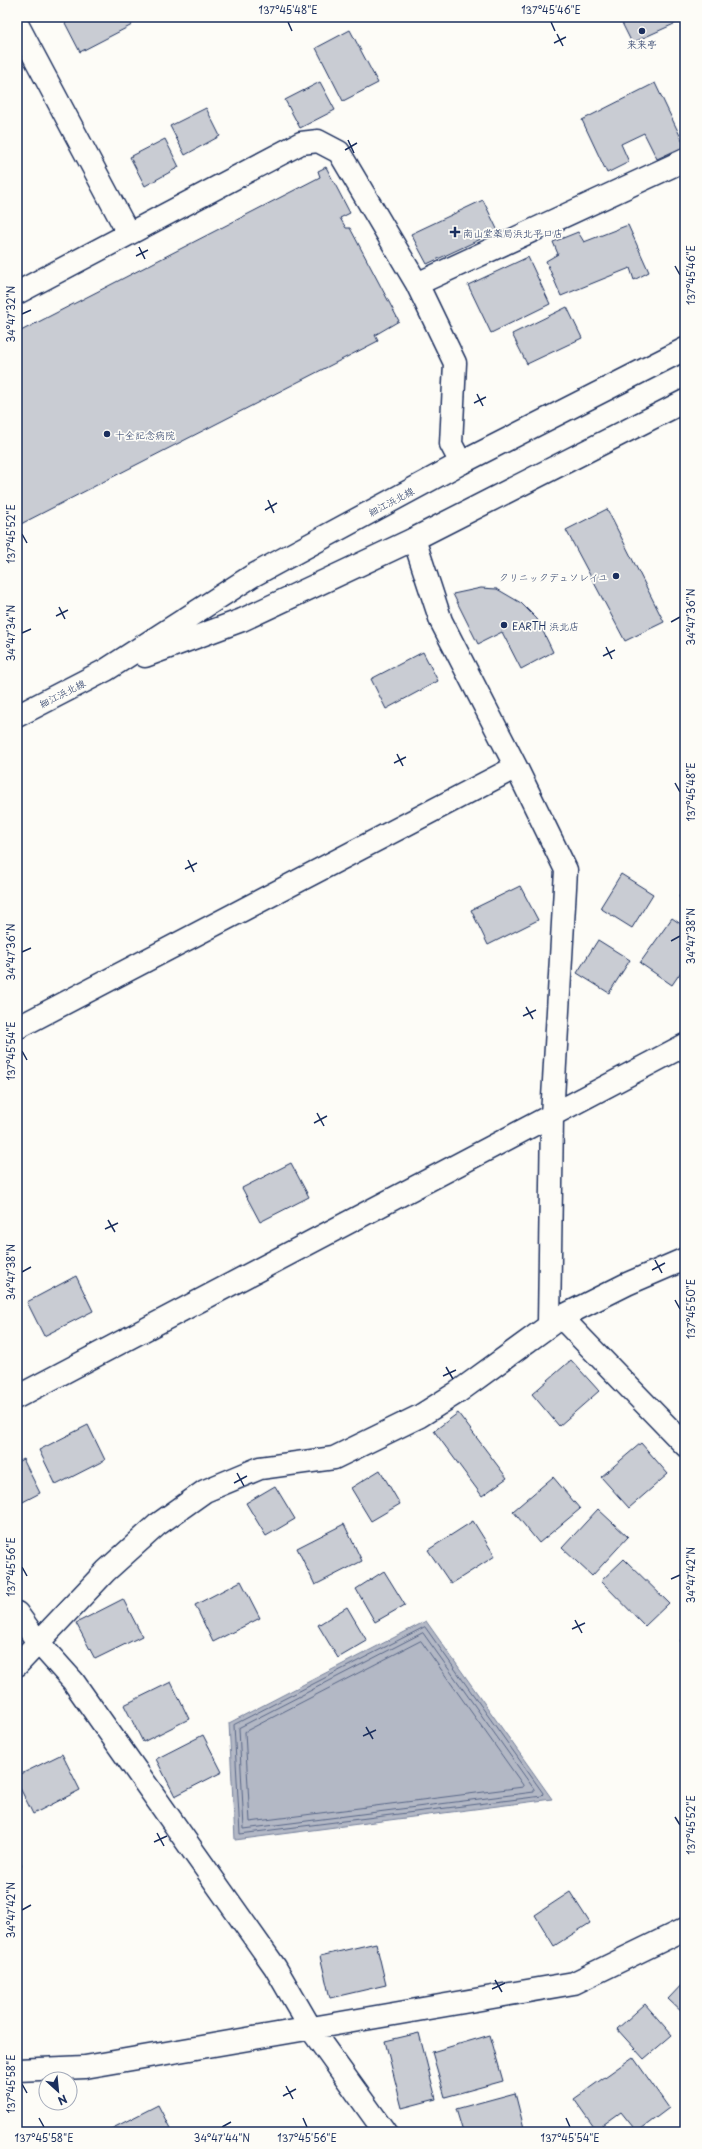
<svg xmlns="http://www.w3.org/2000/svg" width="702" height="2149" font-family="'Playpen Sans','Klee One',sans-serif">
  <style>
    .water { fill: #b3b8c5; stroke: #76819c }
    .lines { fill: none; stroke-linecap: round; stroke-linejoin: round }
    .shore { stroke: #586687; stroke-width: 1 }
    .building { fill: #c9ccd3; stroke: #1b2f5e }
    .minor-casing { stroke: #1b2f5e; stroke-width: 25 }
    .major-casing { stroke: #1b2f5e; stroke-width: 25 }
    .minor { stroke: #fdfcf7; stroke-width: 22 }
    .major { stroke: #fdfcf7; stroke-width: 22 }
    .ticks { fill: none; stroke: #1b2f5e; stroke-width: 1.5 }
    .poi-dot { fill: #1b2f5e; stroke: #fdfcf7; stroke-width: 1.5 }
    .labels { text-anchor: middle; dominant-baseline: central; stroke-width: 3.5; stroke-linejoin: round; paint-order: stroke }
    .poi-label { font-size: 10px; fill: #1b2f5e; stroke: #fdfcf7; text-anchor: start }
    .street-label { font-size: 10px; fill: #1b2f5e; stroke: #fdfcf7 }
    .neatline { fill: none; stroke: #1b2f5e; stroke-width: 1.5 }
    .ticks-label { font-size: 10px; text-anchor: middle; fill: #1b2f5e }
  </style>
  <rect width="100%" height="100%" fill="#fdfcf7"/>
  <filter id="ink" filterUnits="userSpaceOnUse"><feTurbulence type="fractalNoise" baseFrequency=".025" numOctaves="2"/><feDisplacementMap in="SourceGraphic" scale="8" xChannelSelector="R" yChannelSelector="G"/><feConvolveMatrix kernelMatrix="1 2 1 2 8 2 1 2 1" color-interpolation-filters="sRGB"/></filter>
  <g filter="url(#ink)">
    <path class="water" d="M426,1621L552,1799L235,1840L229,1723Z"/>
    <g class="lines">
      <path class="shore" d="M425,1627L543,1793L542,1796L240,1834L234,1725Z
        M423,1633L534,1789V1792L244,1829L239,1728Z
        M421,1641L523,1785V1787L250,1822L245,1732Z"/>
    </g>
    <path class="building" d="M76,17H128L132,25L80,52L65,23Z
      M619,17H685V19L632,43Z
      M350,30L378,83L343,101L316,48Z
      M320,82L335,110L300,128L285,100Z
      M655,83L685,146L657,159L644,133L621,144L629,162L607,173L582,120Z
      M206,108L220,136L185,155L170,126Z
      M165,139L179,167L145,186L130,157Z
      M326,167L350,213L340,218L346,228H350L399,321L375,335L378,341L17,526V333L320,177L318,171Z
      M483,200L498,231L427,264L411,234Z
      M628,225L649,272L634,280L630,268L561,296L546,261L558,254L553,242L578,232L584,242Z
      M528,257L550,304L491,333L468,285Z
      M567,307L582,338L527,364L512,334Z
      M607,509L664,622L625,641L566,530Z
      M481,588L497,589L521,603L537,619L553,652L521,669L502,632L478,644L453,594Z
      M423,652L438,681L386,709L371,679Z
      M621,874L653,894L632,928L600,908Z
      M520,886L538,920L488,945L471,910Z
      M685,888V901L679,897Z
      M672,918L685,927V966L672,985L640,963Z
      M598,940L630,960L609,993L577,973Z
      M291,1163L309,1197L260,1222L242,1188Z
      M76,1276L93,1311L44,1336L27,1302Z
      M571,1360L599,1391L559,1426L532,1394Z
      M458,1413L507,1478L482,1496L434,1431Z
      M88,1425L105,1460L56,1485L39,1450Z
      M641,1443L668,1474L629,1508L601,1477Z
      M23,1459L40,1493L17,1505V1462Z
      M380,1470L400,1504L371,1521L351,1488Z
      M553,1477L580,1509L539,1543L513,1511Z
      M275,1486L295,1519L266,1536L246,1503Z
      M598,1509L628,1537L592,1576L562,1548Z
      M473,1521L495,1556L451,1584L428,1550Z
      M344,1524L362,1561L315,1585L297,1548Z
      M624,1559L669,1603L645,1626L601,1581Z
      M384,1571L405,1605L375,1622L356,1589Z
      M241,1581L260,1618L213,1642L195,1605Z
      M123,1599L142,1636L95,1659L76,1623Z
      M347,1607L367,1641L338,1658L318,1625Z
      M685,1635V1646L680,1641Z
      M171,1682L189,1719L143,1742L124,1705Z
      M203,1735L222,1772L175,1796L156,1759Z
      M62,1754L80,1790L33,1814L17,1782V1776Z
      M17,1857L22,1866L17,1869Z
      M570,1892L590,1923L554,1946L535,1915Z
      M376,1943L386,1985L330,1998L320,1956Z
      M685,1981V2015L668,1999Z
      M645,2004L672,2035L644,2059L617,2029Z
      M419,2033L436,2099L402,2108L385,2041Z
      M490,2035L503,2081L445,2097L432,2052Z
      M633,2057L669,2108L637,2132L621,2112L596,2130L574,2099Z
      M515,2093L525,2132H463L456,2109Z
      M158,2105L172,2132H113L111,2129Z"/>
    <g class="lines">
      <g class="minor-casing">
        <path id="minor" d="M17,24L128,233
          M417,284L685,160
          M17,293L301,143L318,141L339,152L417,284L455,363L451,444L461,463
          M414,539L441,621L516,767L566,870L552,1116L549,1324
          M17,1028L516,767
          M561,1317L685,1445
          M17,1397L685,1045
          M17,1613L38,1642L73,1681L275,1967L311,2029L385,2132
          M17,1665L106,1571L157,1525L205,1491L260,1468L334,1458L420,1416L458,1392L561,1317L627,1284L685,1259
          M17,2070L85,2067L574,1983L685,1929"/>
      </g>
      <g class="major-casing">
        <path id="major" d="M145,656L242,620L414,539L685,401
          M17,716L106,670L252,576L461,463L685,349"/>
      </g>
      <use href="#minor" class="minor"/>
      <use href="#major" class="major"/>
    </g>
  </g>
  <path class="ticks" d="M288,22L292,31M551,22L555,31M557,34L563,46M554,43L566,37M348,140L354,153M345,150L357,143M139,247L145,259M136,256L148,250M675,266L680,275M22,314L31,310M477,394L483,406M474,403L486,397M268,500L274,513M265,510L277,503M22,534L27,543M59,607L65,619M56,616L68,610M671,622L680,617M22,633L31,629M606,647L612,659M603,656L615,650M397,754L403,766M394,763L406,757M675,783L680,792M188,860L194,872M185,869L197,863M671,941L680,936M22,952L31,948M526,1007L533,1019M523,1016L536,1010M22,1051L27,1060M317,1113L324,1126M314,1123L327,1116M108,1220L115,1232M105,1229L118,1223M655,1260L662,1273M652,1270L665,1263M22,1272L31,1267M675,1300L680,1309M446,1367L453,1379M443,1376L456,1370M237,1473L244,1486M234,1483L247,1476M22,1567L27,1576M671,1579L680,1575M575,1620L582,1633M572,1629L585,1623M366,1727L373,1739M363,1736L376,1730M675,1817L680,1825M157,1833L164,1846M154,1842L167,1836M22,1910L31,1905M495,1980L502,1992M492,1989L505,1983M22,2084L27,2093M286,2086L293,2099M283,2096L296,2089M39,2118L44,2127M303,2118L307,2127M566,2118L570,2127M222,2127L231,2122"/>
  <g class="poi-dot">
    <circle cx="642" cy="31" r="4"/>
    <path d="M453 226h4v4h4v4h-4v4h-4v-4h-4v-4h4z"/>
    <circle cx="107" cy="434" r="4"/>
    <circle cx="616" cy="576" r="4"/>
    <circle cx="504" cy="625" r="4"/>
  </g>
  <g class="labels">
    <g class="poi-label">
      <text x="642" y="43" text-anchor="middle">来来亭</text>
      <text x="463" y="232">南山堂薬局浜北平口店</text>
      <text x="115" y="434">十全記念病院</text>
      <text x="608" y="576" text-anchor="end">クリニックデュソレイユ</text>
      <text x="512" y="625">EARTH 浜北店</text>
    </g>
    <g class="street-label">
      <text transform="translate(391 501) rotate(-28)">細江浜北線</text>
      <text transform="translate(62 693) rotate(-27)">細江浜北線</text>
    </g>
  </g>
  <rect width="702" height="2149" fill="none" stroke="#fdfcf7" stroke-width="44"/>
  <g transform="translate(58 2091) rotate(153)"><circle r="19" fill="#fdfcf7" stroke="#a3aaba"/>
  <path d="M0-3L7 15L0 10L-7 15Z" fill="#1b2f5e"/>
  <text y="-6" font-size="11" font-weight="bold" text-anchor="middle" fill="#1b2f5e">N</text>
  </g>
  <rect x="22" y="22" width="658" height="2105" class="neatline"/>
  <g class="ticks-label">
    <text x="288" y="14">137°45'48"E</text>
    <text x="551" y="14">137°45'46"E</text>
    <text transform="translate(691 275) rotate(-90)" y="4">137°45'46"E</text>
    <text transform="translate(11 314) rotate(-90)" y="4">34°47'32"N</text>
    <text transform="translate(11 534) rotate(-90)" y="4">137°45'52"E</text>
    <text transform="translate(691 617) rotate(-90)" y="4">34°47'36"N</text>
    <text transform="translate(11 633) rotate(-90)" y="4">34°47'34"N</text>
    <text transform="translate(691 792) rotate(-90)" y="4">137°45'48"E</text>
    <text transform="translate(691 936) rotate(-90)" y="4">34°47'38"N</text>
    <text transform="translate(11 952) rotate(-90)" y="4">34°47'36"N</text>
    <text transform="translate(11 1051) rotate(-90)" y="4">137°45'54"E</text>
    <text transform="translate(11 1272) rotate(-90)" y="4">34°47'38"N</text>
    <text transform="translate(691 1309) rotate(-90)" y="4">137°45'50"E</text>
    <text transform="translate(11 1567) rotate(-90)" y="4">137°45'56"E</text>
    <text transform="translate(691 1575) rotate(-90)" y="4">34°47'42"N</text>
    <text transform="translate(691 1825) rotate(-90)" y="4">137°45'52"E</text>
    <text transform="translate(11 1910) rotate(-90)" y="4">34°47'42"N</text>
    <text transform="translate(11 2084) rotate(-90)" y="4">137°45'58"E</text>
    <text x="44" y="2142">137°45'58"E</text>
    <text x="222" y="2142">34°47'44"N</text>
    <text x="307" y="2142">137°45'56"E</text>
    <text x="570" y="2142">137°45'54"E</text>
  </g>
</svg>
